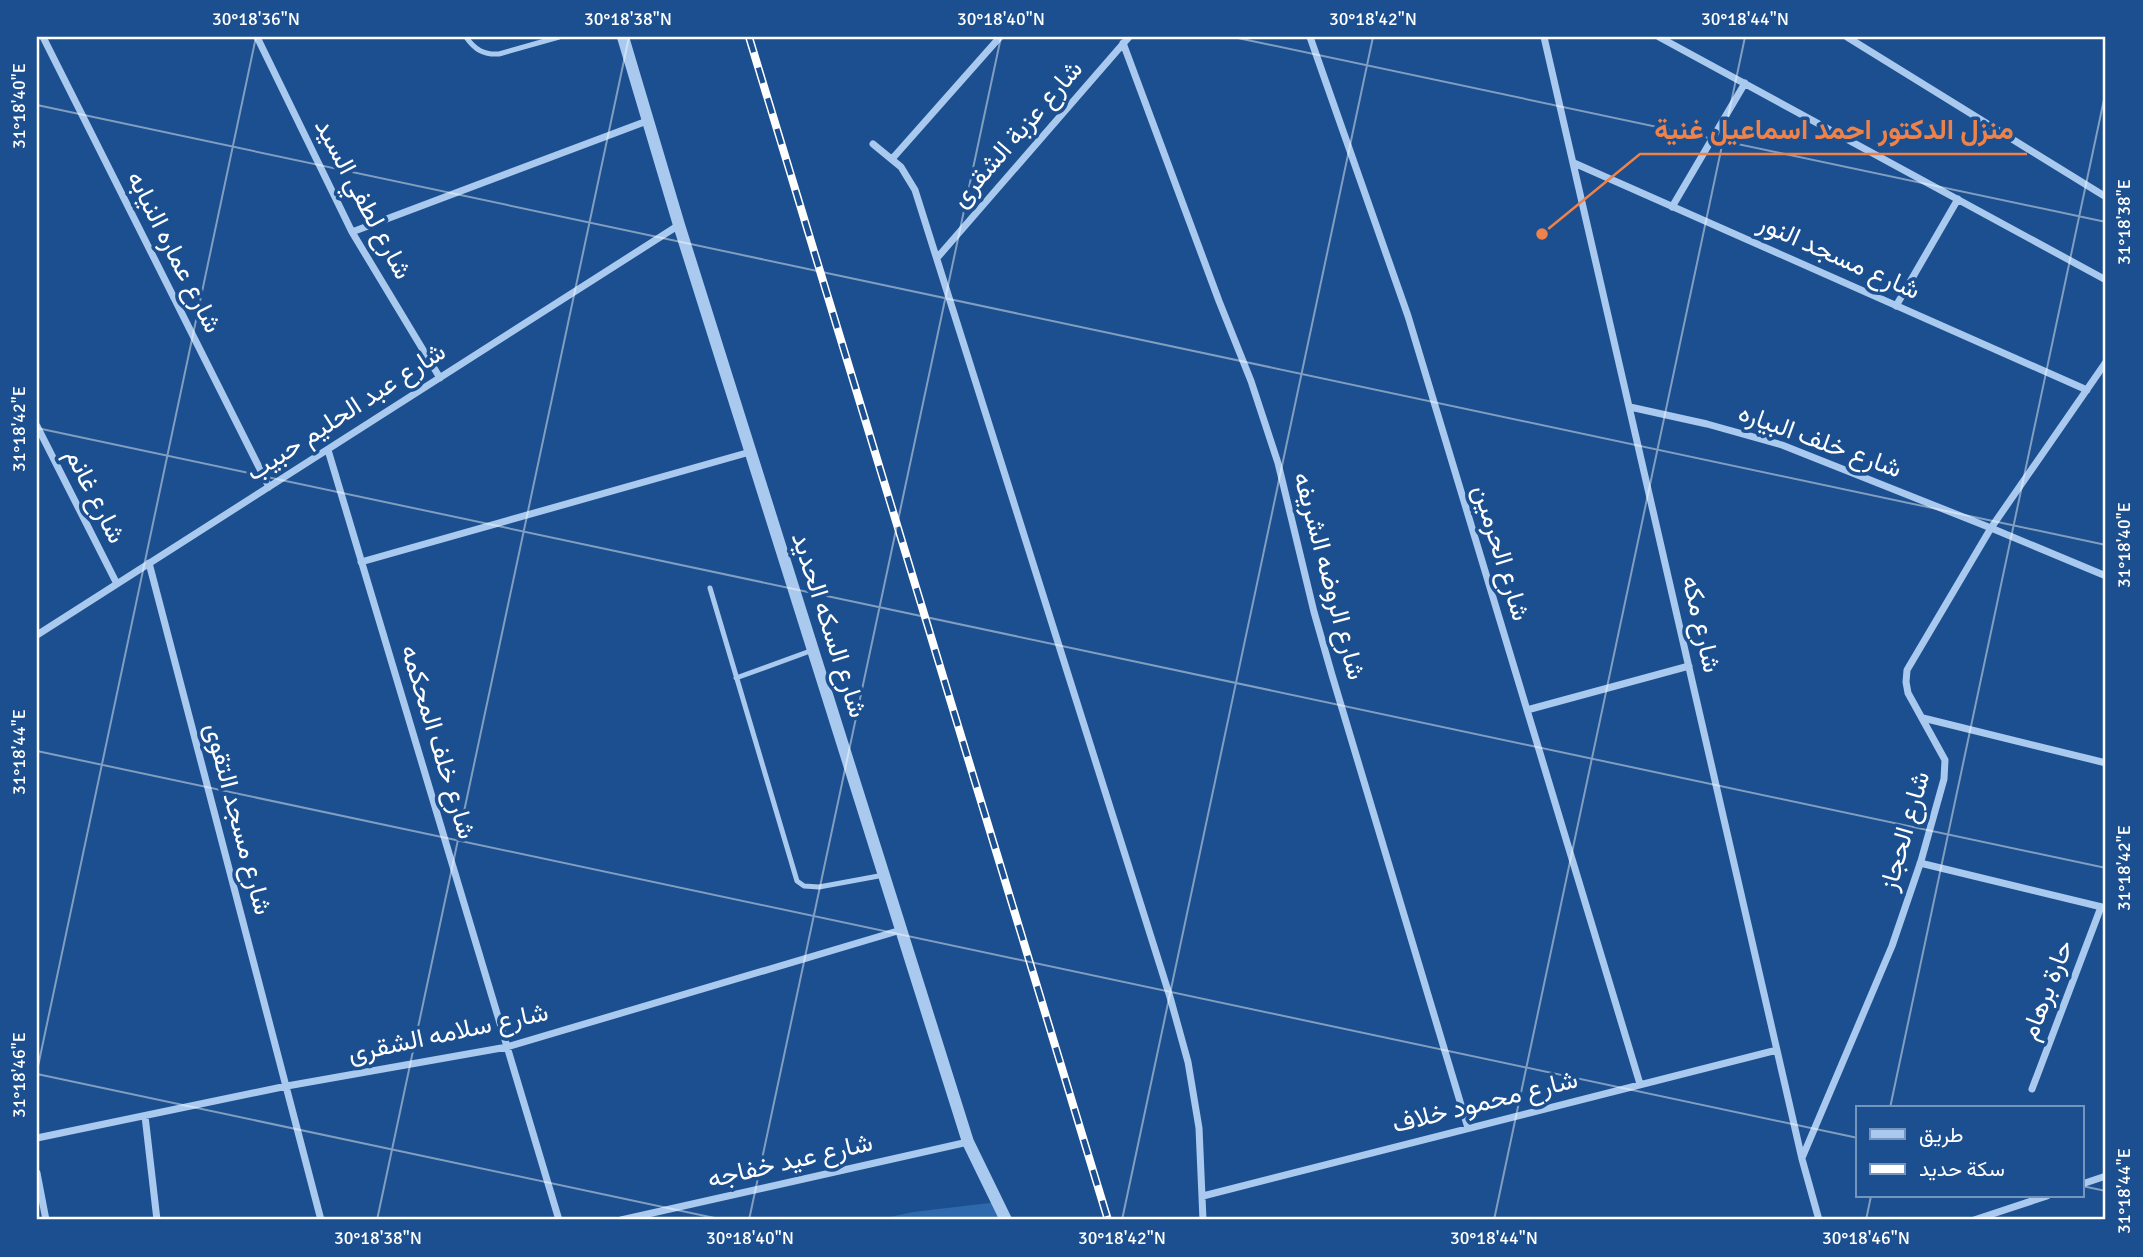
<svg xmlns="http://www.w3.org/2000/svg" width="2143" height="1257" font-family="Signika,Vazirmatn,sans-serif">
  <style>
    .green { fill: #2e69ad }
    .lines { fill: none; stroke-linecap: round; stroke-linejoin: round }
    .service { stroke: #a9c9ee; stroke-width: 5 }
    .minor { stroke: #a9c9ee; stroke-width: 7 }
    .tertiary { stroke: #a9c9ee; stroke-width: 12 }
    .rail-casing { stroke: #fff; stroke-width: 8 }
    .rail { stroke: #1b4f8f; stroke-width: 5; stroke-dasharray: 16; stroke-linecap: butt }
    .ticks { fill: none; stroke: #fff; stroke-width: 2; stroke-opacity: 0.45 }
    .labels { text-anchor: middle; dominant-baseline: central; stroke-width: 7; stroke-linejoin: round; paint-order: stroke }
    .street-label { font-size: 26px; fill: #fff; stroke: #1b4f8f }
    .leader { fill: none; stroke: #ee8249; stroke-width: 2.5 }
    .callout-dot { fill: #ee8249; stroke: #1b4f8f; stroke-width: 2.5 }
    .callout-label { font-size: 28px; text-anchor: middle; font-weight: bold; fill: #ee8249; stroke: #1b4f8f; stroke-width: 7; stroke-linejoin: round; paint-order: stroke }
    .neatline { fill: none; stroke: #fff; stroke-width: 2.5 }
    .ticks-label { font-size: 18px; text-anchor: middle; fill: #fff }
  </style>
  <rect width="100%" height="100%" fill="#1b4f8f"/>
  <path class="green" d="M998,1202L1002,1220H876L913,1212Z"/>
  <g class="lines">
    <path class="service" d="M466,37C475,50 484,55 499,54L559,37
      M710,588L797,881L804,886L819,887L884,875
      M736,678L813,650"/>
    <path class="minor" d="M43,37L269,487
      M257,37L352,232L440,378
      M1310,37L1408,316L1640,1084
      M1544,37L1802,1159L1819,1220
      M1659,37L2106,280
      M1847,37L2106,197
      M1123,43L1219,301L1251,381L1278,463L1314,612L1332,675L1468,1128
      M873,144L901,167L915,190L1170,997L1188,1062L1199,1128L1203,1220
      M892,159L1000,37
      M1574,163L2087,390
      M1672,207L1745,83
      M352,232L647,121
      M937,258L1129,37
      M1896,306L1958,199
      M1630,407L1707,424L1782,445L1991,528L2106,576
      M37,426L117,584
      M328,450L559,1220
      M361,562L750,452
      M149,563L321,1220
      M37,635L679,225
      M1527,710L1689,666
      M1923,718L2106,763
      M1920,863L2106,908
      M2032,1089L2101,907
      M145,1116L157,1220
      M37,1138L287,1086L507,1047L901,930
      M1802,1158L1892,946L1921,861L1944,779L1945,760L1908,693L1906,682L1907,670L1991,528L2106,362
      M37,1173L46,1220
      M2082,1184L2106,1176
      M1203,1196L1777,1050
      M621,1220L968,1142
      M1974,1220L2047,1196"/>
    <path class="tertiary" d="M623,37L679,225L968,1142L1006,1220"/>
    <g class="rail-casing">
      <path id="rail" d="M749,37L1108,1220"/>
    </g>
    <use href="#rail" class="rail"/>
  </g>
  <path class="ticks" d="M1233,37L2106,222M37,105L2106,545M37,428L2106,868M37,751L1858,1138M37,1071L256,37M37,1074L724,1220M1890,1108L2106,90M2082,1186L2106,1191M377,1220L629,37M749,1220L1001,37M1122,1220L1373,37M1494,1220L1745,37M1866,1220L1871,1196"/>
  <g class="labels">
    <g class="street-label">
      <text transform="translate(1017 134) rotate(-49)">شارع عزبة الشقرى</text>
      <text transform="translate(363 199) rotate(62)">شارع لطفي السيد</text>
      <text transform="translate(174 252) rotate(63)">شارع عماره النيابه</text>
      <text transform="translate(1839 257) rotate(24)">شارع مسجد النور</text>
      <text transform="translate(346 412) rotate(-33)">شارع عبد الحليم حبيب</text>
      <text transform="translate(1820 441) rotate(20)">شارع خلف البياره</text>
      <text transform="translate(95 496) rotate(63)">شارع غانم</text>
      <text transform="translate(1501 553) rotate(73)">شارع الحرمين</text>
      <text transform="translate(1329 576) rotate(75)">شارع الروضه الشريفه</text>
      <text transform="translate(1701 624) rotate(77)">شارع مكه</text>
      <text transform="translate(829 625) rotate(72)">شارع السكه الحديد</text>
      <text transform="translate(438 742) rotate(73)">شارع خلف المحكمه</text>
      <text transform="translate(238 819) rotate(75)">شارع مسجد التقوى</text>
      <text transform="translate(1905 831) rotate(-74)">شارع الحجاز</text>
      <text transform="translate(2047 990) rotate(-69)">حارة برهام</text>
      <text transform="translate(448 1033) rotate(-12)">شارع سلامه الشقرى</text>
      <text transform="translate(1485 1102) rotate(-14)">شارع محمود خلاف</text>
      <text transform="translate(790 1161) rotate(-13)">شارع عيد خفاجه</text>
    </g>
  </g>
  <path class="leader" d="M1542 234L1640 154H2027"/>
  <circle class="callout-dot" cx="1542" cy="234" r="7"/>
  <g class="callout-label">
    <text x="1834" y="139">منزل الدكتور احمد اسماعيل غنية</text>
  </g>
  <rect width="2143" height="1257" fill="none" stroke="#1b4f8f" stroke-width="77"/>
  <rect x="1856" y="1106" width="228" height="91" fill="#1b4f8f" stroke="#7695bc" stroke-width="2"/>
  <rect x="1870" y="1129" width="35" height="10" fill="#a9c9ee" stroke="#7695bc" stroke-width="2"/>
  <text x="1919" y="1142" font-size="21" fill="#ffffff">طريق</text>
  <rect x="1870" y="1164" width="35" height="10" fill="#ffffff" stroke="#7695bc" stroke-width="2"/>
  <text x="1919" y="1176" font-size="21" fill="#ffffff">سكة حديد</text>
  <rect x="38" y="38" width="2066" height="1180" class="neatline"/>
  <g class="ticks-label">
    <text x="256" y="25">30°18'36"N</text>
    <text x="628" y="25">30°18'38"N</text>
    <text x="1001" y="25">30°18'40"N</text>
    <text x="1373" y="25">30°18'42"N</text>
    <text x="1745" y="25">30°18'44"N</text>
    <text transform="translate(19 106) rotate(-90)" y="6">31°18'40"E</text>
    <text transform="translate(2124 222) rotate(-90)" y="6">31°18'38"E</text>
    <text transform="translate(19 429) rotate(-90)" y="6">31°18'42"E</text>
    <text transform="translate(2124 545) rotate(-90)" y="6">31°18'40"E</text>
    <text transform="translate(19 752) rotate(-90)" y="6">31°18'44"E</text>
    <text transform="translate(2124 868) rotate(-90)" y="6">31°18'42"E</text>
    <text transform="translate(19 1075) rotate(-90)" y="6">31°18'46"E</text>
    <text transform="translate(2124 1191) rotate(-90)" y="6">31°18'44"E</text>
    <text x="378" y="1244">30°18'38"N</text>
    <text x="750" y="1244">30°18'40"N</text>
    <text x="1122" y="1244">30°18'42"N</text>
    <text x="1494" y="1244">30°18'44"N</text>
    <text x="1866" y="1244">30°18'46"N</text>
  </g>
</svg>
